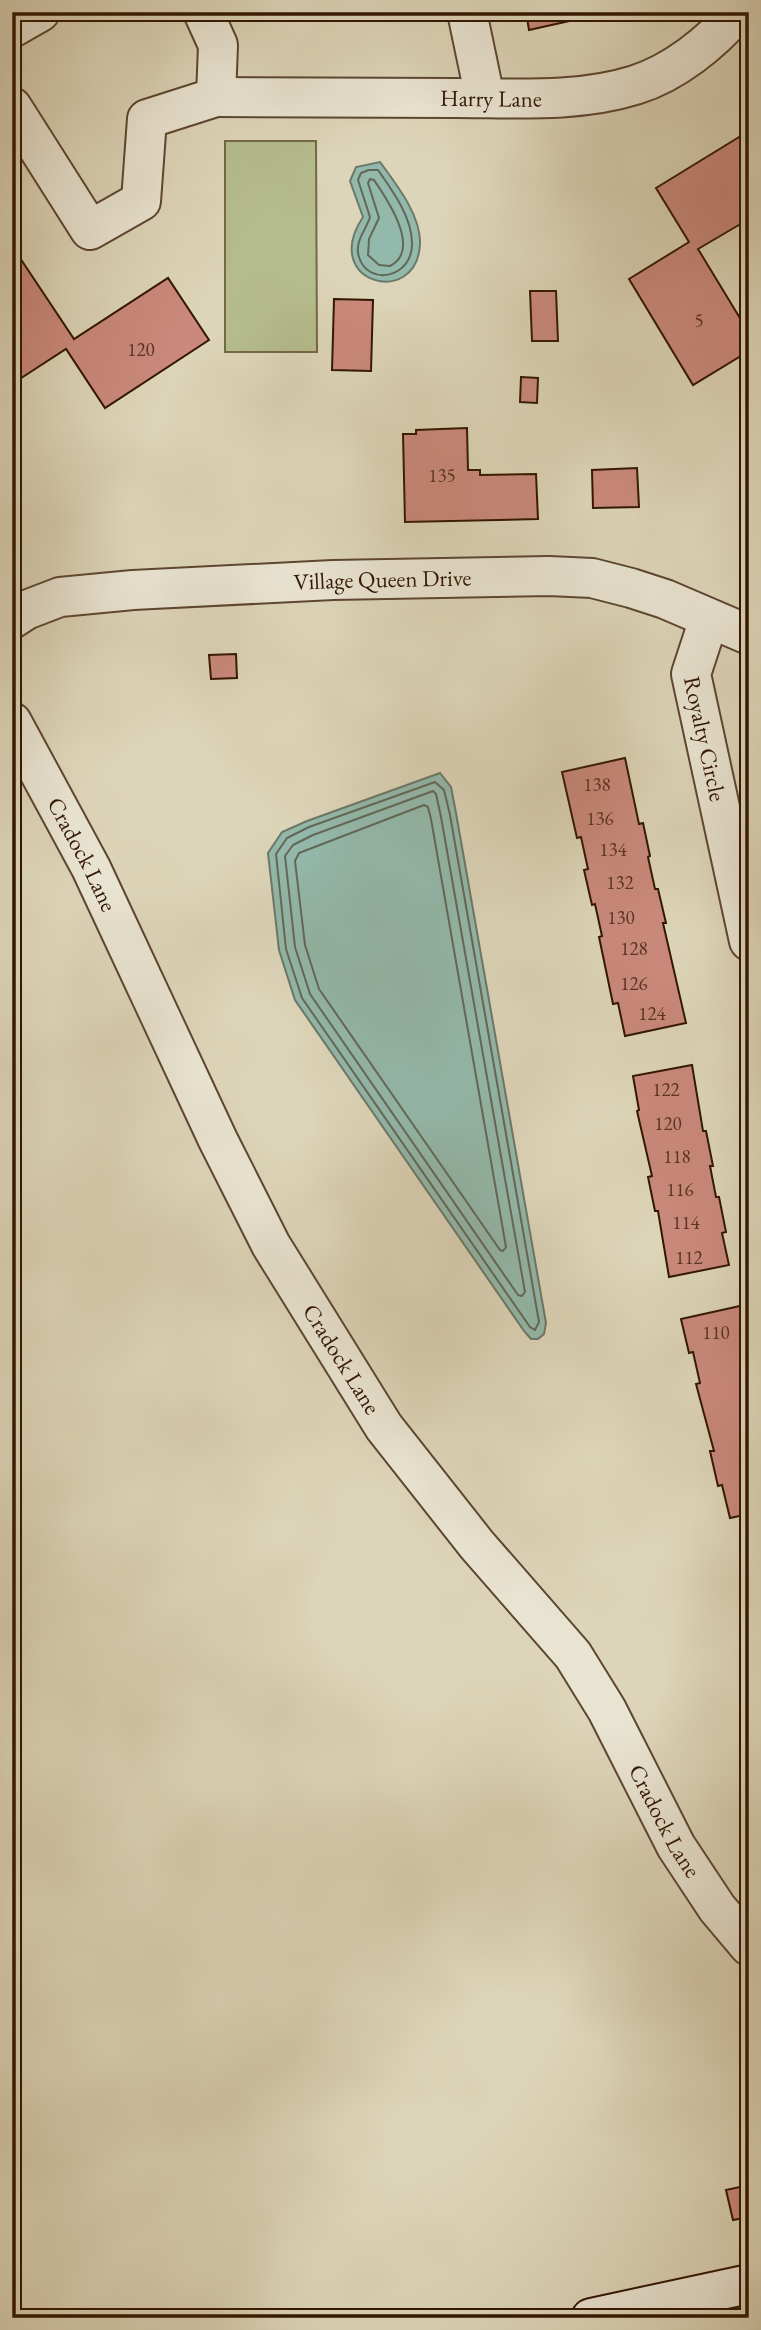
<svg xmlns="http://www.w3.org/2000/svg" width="761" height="2330" font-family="'EB Garamond',serif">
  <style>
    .green { fill: #b5bc8c; stroke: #746947; stroke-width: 2 }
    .water { fill: #93b9ac; stroke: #6c7868; stroke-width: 2 }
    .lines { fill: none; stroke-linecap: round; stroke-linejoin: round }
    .shore { stroke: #626857; stroke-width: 2 }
    .building { fill: #ca897c; stroke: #321602; stroke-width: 2 }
    .minor-casing { stroke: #5d4630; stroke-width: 42 }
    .tertiary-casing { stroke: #5d4630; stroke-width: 42 }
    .secondary-casing { stroke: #321602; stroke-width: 42 }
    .minor { stroke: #e9e4d2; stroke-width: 38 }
    .tertiary { stroke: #e9e4d2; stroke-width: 38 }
    .secondary { stroke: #e9e4d2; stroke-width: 38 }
    .labels { text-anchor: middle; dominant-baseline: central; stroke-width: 5; stroke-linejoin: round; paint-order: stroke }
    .number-label { font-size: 19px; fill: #583320 }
    .street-label { font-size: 23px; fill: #321602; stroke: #e9e4d2 }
  </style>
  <rect width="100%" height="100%" fill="#ddd5b9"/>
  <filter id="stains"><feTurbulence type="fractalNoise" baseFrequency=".00286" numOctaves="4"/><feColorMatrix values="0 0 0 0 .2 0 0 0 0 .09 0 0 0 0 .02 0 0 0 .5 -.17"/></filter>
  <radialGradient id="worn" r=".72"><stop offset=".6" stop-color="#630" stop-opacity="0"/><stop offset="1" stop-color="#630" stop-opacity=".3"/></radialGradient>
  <path class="green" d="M225,141H316L317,352H225Z"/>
  <path class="water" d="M380,162C396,184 421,215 420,244C417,309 319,283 363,217L350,181L356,167Z
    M440,773L451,787L456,813L546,1323L544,1334L538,1339H531L524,1331L295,1000L279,950L268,853L282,832L307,821Z"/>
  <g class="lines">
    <path class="shore" d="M369,170H378C392,190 412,217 412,243C413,278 368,287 359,257C354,242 366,230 370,217L358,180L361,173Z
      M370,179L374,180C387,199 422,250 390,266L379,265L368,255L369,239L379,218L368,183Z
      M435,782L444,790L450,815L539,1322L535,1330L530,1327L302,998L286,949L276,854L287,838L309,827Z
      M433,791L436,794L441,817L525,1292L522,1296L518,1295L310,994L295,947L285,856L293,845L313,835Z
      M424,805L428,807L431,819L506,1247L503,1251L500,1250L319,989L305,945L295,861L299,853Z"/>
  </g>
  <path class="building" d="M526,12H582L583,18L529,30Z
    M749,131V219L698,249L749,333V351L693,385L629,279L689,242L656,188Z
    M12,246L74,339L168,278L209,340L105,408L66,349L12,384Z
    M530,291H556L558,341H532Z
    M334,299L373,300L371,371L332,370Z
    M521,377L538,378L537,403L520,402Z
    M467,428L468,470H480V475L536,474L538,519L405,522L403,434H416V430Z
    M637,468L639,507L593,508L592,470Z
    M236,654L237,678L211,679L209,655Z
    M625,758L639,824L643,823L650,856L648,857L655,889H658L666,923H663L686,1023L625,1036L618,1003L613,1004L599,937L602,936L595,904L592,905L584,870L588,869L581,837L577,838L562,772Z
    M692,1065L703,1131H706L713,1166H710L716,1197H719L726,1232L722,1233L729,1265L669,1277L658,1211H655L648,1177L652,1176L637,1111L639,1110L633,1076Z
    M740,1306L749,1339V1514L730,1518L722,1485L718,1486L710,1451H714L696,1384L700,1383L693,1352L689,1353L681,1319Z
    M749,2185V2217L733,2220L726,2190Z"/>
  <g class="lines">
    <g class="minor-casing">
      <g id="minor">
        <path d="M467,12L485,98"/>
        <path d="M12,28L40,12"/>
        <path id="s1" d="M216,97C296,97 376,97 455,98C514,98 578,103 635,85C674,73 711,43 738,12"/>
        <path d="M12,107L90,230L141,201L147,119L216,97L218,45L203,12"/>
        <path id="s2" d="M12,619L26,610L60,597L133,590L333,580L549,576L592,578L631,588L665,599L749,635"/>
        <path id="s3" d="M709,619L691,674L749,941"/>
      </g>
    </g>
    <g class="tertiary-casing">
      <g id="tertiary">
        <path id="s4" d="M12,722L91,868L218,1140L271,1245L384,1427L477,1545L573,1655L607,1710L676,1846L717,1908L749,1946"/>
      </g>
    </g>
    <g class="secondary-casing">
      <path id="secondary" d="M591,2318L749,2284"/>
    </g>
    <use href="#minor" class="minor"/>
    <use href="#tertiary" class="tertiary"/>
    <use href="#secondary" class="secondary"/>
  </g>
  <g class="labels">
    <g class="number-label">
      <text x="699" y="320">5</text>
      <text x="141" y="349">120</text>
      <text x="442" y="475">135</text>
      <text x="597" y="784">138</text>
      <text x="600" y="818">136</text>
      <text x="613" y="849">134</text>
      <text x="620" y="882">132</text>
      <text x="621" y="917">130</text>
      <text x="634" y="948">128</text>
      <text x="634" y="983">126</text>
      <text x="652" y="1013">124</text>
      <text x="666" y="1089">122</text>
      <text x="668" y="1123">120</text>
      <text x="677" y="1156">118</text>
      <text x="680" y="1189">116</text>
      <text x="686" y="1222">114</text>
      <text x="689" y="1257">112</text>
      <text x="716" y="1332">110</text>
    </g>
    <g class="street-label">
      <text stroke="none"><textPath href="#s1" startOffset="275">Harry Lane</textPath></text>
      <text stroke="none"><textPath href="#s2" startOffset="376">Village Queen Drive</textPath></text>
      <text stroke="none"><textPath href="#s3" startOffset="124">Royalty Circle</textPath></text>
      <text stroke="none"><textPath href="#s4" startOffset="150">Cradock Lane</textPath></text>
      <text stroke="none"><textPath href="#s4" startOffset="718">Cradock Lane</textPath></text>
      <text stroke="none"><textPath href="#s4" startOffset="1284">Cradock Lane</textPath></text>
    </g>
  </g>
  <rect width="761" height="2330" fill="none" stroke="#ddd5b9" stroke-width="42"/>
  <rect x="14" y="14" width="733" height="2302" fill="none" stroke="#321602" stroke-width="3.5"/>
  <rect x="21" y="21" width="719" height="2288" fill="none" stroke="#321602" stroke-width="2"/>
  <rect width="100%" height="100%" filter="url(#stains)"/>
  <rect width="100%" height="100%" fill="url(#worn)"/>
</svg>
